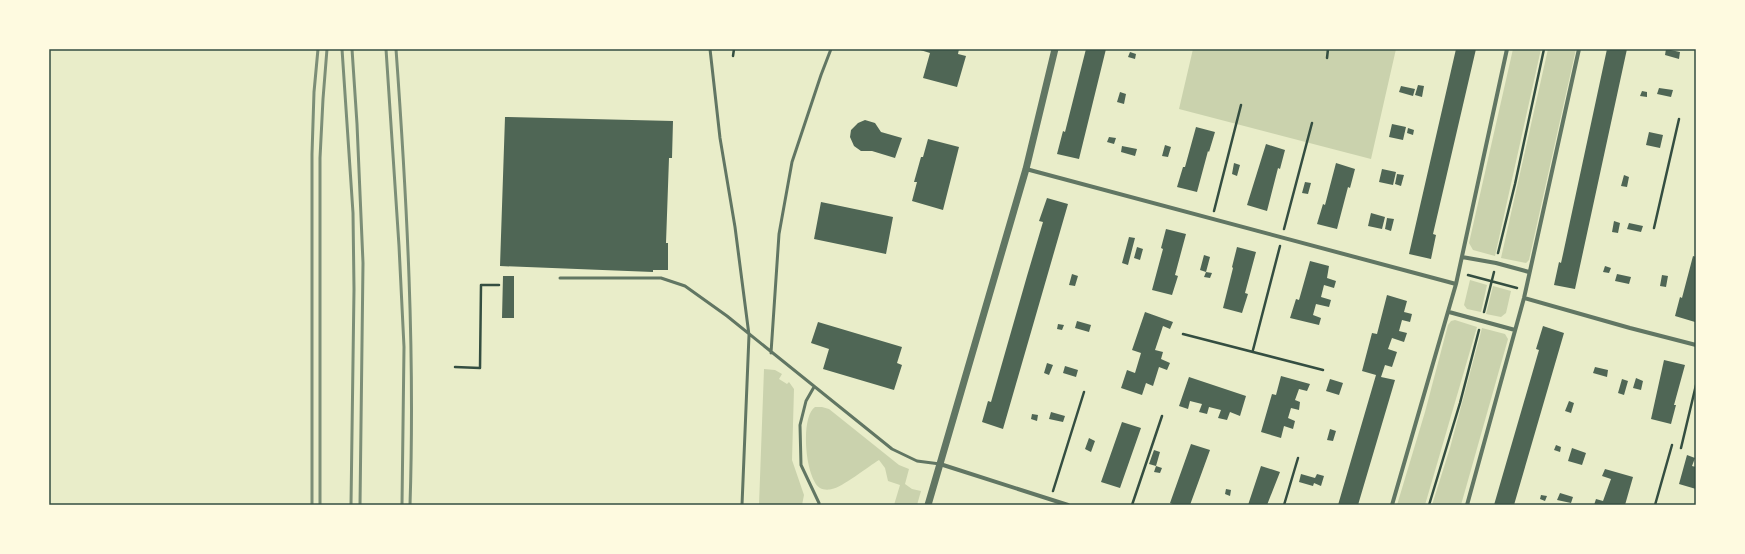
<svg xmlns="http://www.w3.org/2000/svg" width="1745" height="554" font-family="'IBM Plex Sans',sans-serif">
  <style>
    .green { fill: #cad2ad }
    .building { fill: #4f6655 }
    .lines { fill: none; stroke-linecap: round; stroke-linejoin: round }
    .path { stroke: #344e41; stroke-width: 2.5 }
    .service { stroke: #617663; stroke-width: 3 }
    .minor { stroke: #617663; stroke-width: 4 }
    .tertiary { stroke: #617663; stroke-width: 7 }
    .rail { stroke: #7c8e77; stroke-width: 3 }
    .neatline { fill: none; stroke: #344e41; stroke-width: 1.5 }
  </style>
  <rect width="100%" height="100%" fill="#e9edc9"/>
  <path class="green" d="M1193,49H1396L1371,159L1179,109Z
    M1513,49H1541L1495,256L1473,250L1469,243Z
    M1548,49H1576L1529,260L1526,263L1501,258Z
    M1470,280L1487,285L1481,312L1467,309L1464,305Z
    M1493,286L1511,291L1506,313L1501,317L1486,314Z
    M1455,320L1477,327L1425,505H1397L1425,412L1448,325L1451,321Z
    M1482,328L1505,334L1508,339L1461,505H1432L1450,448Z
    M764,369L775,370L782,374L779,379L787,384L789,382L794,389L792,460L804,495L802,505H759Z
    M815,407H822L829,409L899,465L909,469L905,484L912,489L921,491L917,505H894L900,485L888,481L885,468L879,460C869,466 841,488 832,489C829,490 823,490 820,488C805,478 800,417 815,407Z"/>
  <path class="building" d="M917,49H959L958,54L966,56L957,87L923,78L930,53Z
    M1086,49H1106L1079,159L1057,154L1063,131L1065,132Z
    M1456,49H1476L1433,234L1436,235L1431,259L1409,254Z
    M1607,49H1627L1575,289L1554,285L1559,262L1561,263L1563,254Z
    M1666,49L1680,52L1679,59L1665,55Z
    M1130,52L1136,54L1135,59L1128,57Z
    M1418,85L1424,86L1422,97L1415,95Z
    M1401,86L1415,89L1413,96L1399,92Z
    M1659,88L1673,90L1671,97L1657,94Z
    M1642,91L1647,92V97L1640,96Z
    M1120,92L1126,94L1124,104L1117,102Z
    M505,117L673,121L672,158H669L666,243H668V270H653V272L500,266Z
    M865,120L875,123L881,132L902,138L895,158L872,151H861L854,146L850,137L851,130L858,123Z
    M1392,124L1406,127L1403,140L1389,137Z
    M1196,127L1215,132L1209,152L1208,151L1197,192L1177,187L1183,167H1185Z
    M1408,128L1414,130L1413,135L1407,133Z
    M1649,132L1663,135L1660,148L1646,145Z
    M1109,137L1116,138L1114,144L1107,142Z
    M928,139L959,147L943,210L912,201L917,182H914L921,157H923Z
    M1266,144L1285,150L1280,169L1278,168L1267,211L1247,205Z
    M1165,145L1171,147L1168,157L1162,156Z
    M1122,146L1137,149L1135,156L1121,152Z
    M1234,163L1240,165L1237,176L1232,174Z
    M1336,163L1355,169L1350,188L1348,187L1337,229L1317,224L1323,204L1325,205Z
    M1382,169L1396,172L1393,185L1379,182Z
    M1397,174L1404,175L1401,186L1395,184Z
    M1624,175L1629,177L1627,187L1621,186Z
    M1305,182L1311,183L1308,194L1302,193Z
    M1047,198L1068,204L1003,429L982,422L988,401L991,402L1027,276L1043,222L1039,221Z
    M821,202L893,217L886,254L814,239Z
    M1371,213L1385,217L1382,229L1368,226Z
    M1387,218L1394,219L1391,231L1385,229Z
    M1614,221L1620,223L1618,233L1612,232Z
    M1629,223L1643,226L1641,232L1627,229Z
    M1166,229L1186,234L1175,275L1178,276L1172,295L1152,290L1163,249L1161,248Z
    M1129,237L1135,238L1128,265L1122,263Z
    M1137,247L1143,249L1140,260L1134,258Z
    M1237,247L1256,252L1245,293L1248,294L1242,313L1223,308L1233,268L1232,267Z
    M1204,255L1210,257L1206,272L1212,273L1210,278L1204,277L1206,272L1200,270Z
    M1693,256L1696,257L1695,322L1675,316L1680,297L1682,298Z
    M1310,261L1329,266L1327,278L1336,281L1334,288L1324,285L1321,297L1331,300L1329,307L1316,304L1313,315L1321,318L1319,325L1290,318L1296,299L1299,300Z
    M1605,266L1611,268L1609,273L1603,272Z
    M1072,274L1078,276L1075,286L1069,285Z
    M1617,274L1631,277L1629,284L1615,281Z
    M1662,275L1668,276L1666,287L1660,286Z
    M503,276H514V318H502Z
    M1387,295L1407,301L1404,312L1412,314L1410,322L1402,320L1399,331L1407,333L1404,342L1392,338L1388,349L1397,352L1392,367L1385,365L1381,377L1395,380L1358,505H1338L1376,375L1362,371L1372,333L1377,334Z
    M1145,312L1173,322L1170,329L1163,326L1155,350L1163,352L1161,359L1170,363L1167,370L1159,367L1153,386L1146,383L1142,395L1121,388L1127,370L1135,373L1141,353L1132,350Z
    M1077,321L1091,325L1089,332L1075,328Z
    M818,322L902,347L897,363L902,365L894,390L823,369L829,349L811,343Z
    M1058,324L1064,325L1062,330L1057,329Z
    M1543,326L1564,333L1514,505H1494L1539,350L1536,349Z
    M1664,360L1685,365L1674,405H1676L1671,424L1651,419Z
    M1047,363L1053,365L1049,375L1044,373Z
    M1065,366L1078,370L1076,377L1063,373Z
    M1595,367L1608,370L1607,377L1593,373Z
    M1281,376L1310,384L1307,391L1299,389L1295,400L1300,402L1299,410L1291,408L1288,418L1295,421L1293,429L1284,426L1281,438L1261,432L1272,394L1276,395Z
    M1189,377L1246,396L1240,416L1230,412L1227,420L1218,418L1221,410L1209,407L1207,414L1199,412L1202,404L1190,401L1188,409L1179,406Z
    M1636,378L1643,381L1641,390L1633,388Z
    M1330,379L1343,383L1339,395L1326,391Z
    M1622,379L1628,381L1624,395L1618,393Z
    M1569,401L1574,403L1571,413L1565,411Z
    M1051,412L1065,416L1063,422L1049,419Z
    M1032,414L1038,415L1037,421L1031,419Z
    M1122,422L1141,428L1120,488L1101,482Z
    M1330,429L1336,431L1333,441L1327,440Z
    M1089,438L1095,441L1091,452L1085,449Z
    M1191,444L1210,450L1190,505H1175L1170,503Z
    M1556,445L1561,447L1560,452L1554,450Z
    M1572,448L1586,453L1582,465L1568,461Z
    M1154,450L1160,452L1156,466L1149,464Z
    M1687,455L1695,458L1692,466L1696,467V489L1679,484Z
    M1156,466L1162,468L1160,473L1154,472Z
    M1261,466L1280,472L1267,505H1248Z
    M1605,469L1633,477L1625,505H1594L1596,499L1603,501L1611,479L1602,476Z
    M1301,474L1315,478L1317,474L1324,476L1321,486L1314,483L1313,486L1299,482Z
    M1226,489L1231,490L1230,496L1225,494Z
    M1560,493L1573,497L1571,503L1557,500Z
    M1541,495L1547,496L1545,501L1540,499Z"/>
  <g class="lines">
    <path class="path" d="M733,56L734,49
      M1327,58L1328,49
      M1214,211L1241,105
      M1654,228L1679,119
      M1284,229L1312,123
      M1498,253L1515,184L1544,49
      M1468,275L1517,288
      M1484,312L1494,272
      M1183,334L1323,370
      M1253,350L1280,246
      M455,367L480,368L481,285H499
      M1681,448L1696,385
      M1053,491L1084,392
      M1132,505L1162,416
      M1284,505L1298,458
      M1429,505L1460,403L1479,330
      M1655,505L1672,445"/>
    <path class="service" d="M710,49L720,138L735,227L749,335L742,505
      M560,278H661L685,286L727,316L892,449L917,461L940,464
      M771,353L779,234L792,162L821,75L831,49
      M814,387L806,401L800,425L801,465L819,503"/>
    <path class="minor" d="M1026,169L1456,284
      M1462,257L1496,263L1529,272
      M1524,298L1630,328L1696,345
      M1449,312L1515,330
      M940,464L1068,505
      M1392,505L1456,284L1507,49
      M1467,505L1524,298L1579,49"/>
    <path class="tertiary" d="M928,505L1026,169L1055,49"/>
    <path class="rail" d="M342,49L353,213L354,289L351,505
      M352,49L357,124L363,263L360,505
      M386,49L399,246L404,347L402,505
      M396,49C407,202 415,352 410,505
      M312,505V154L314,92L318,49
      M320,505V158L323,99L327,49"/>
  </g>
  <rect width="1745" height="554" fill="none" stroke="#fefae0" stroke-width="100"/>
  <rect x="50" y="50" width="1645" height="454" class="neatline"/>
</svg>
